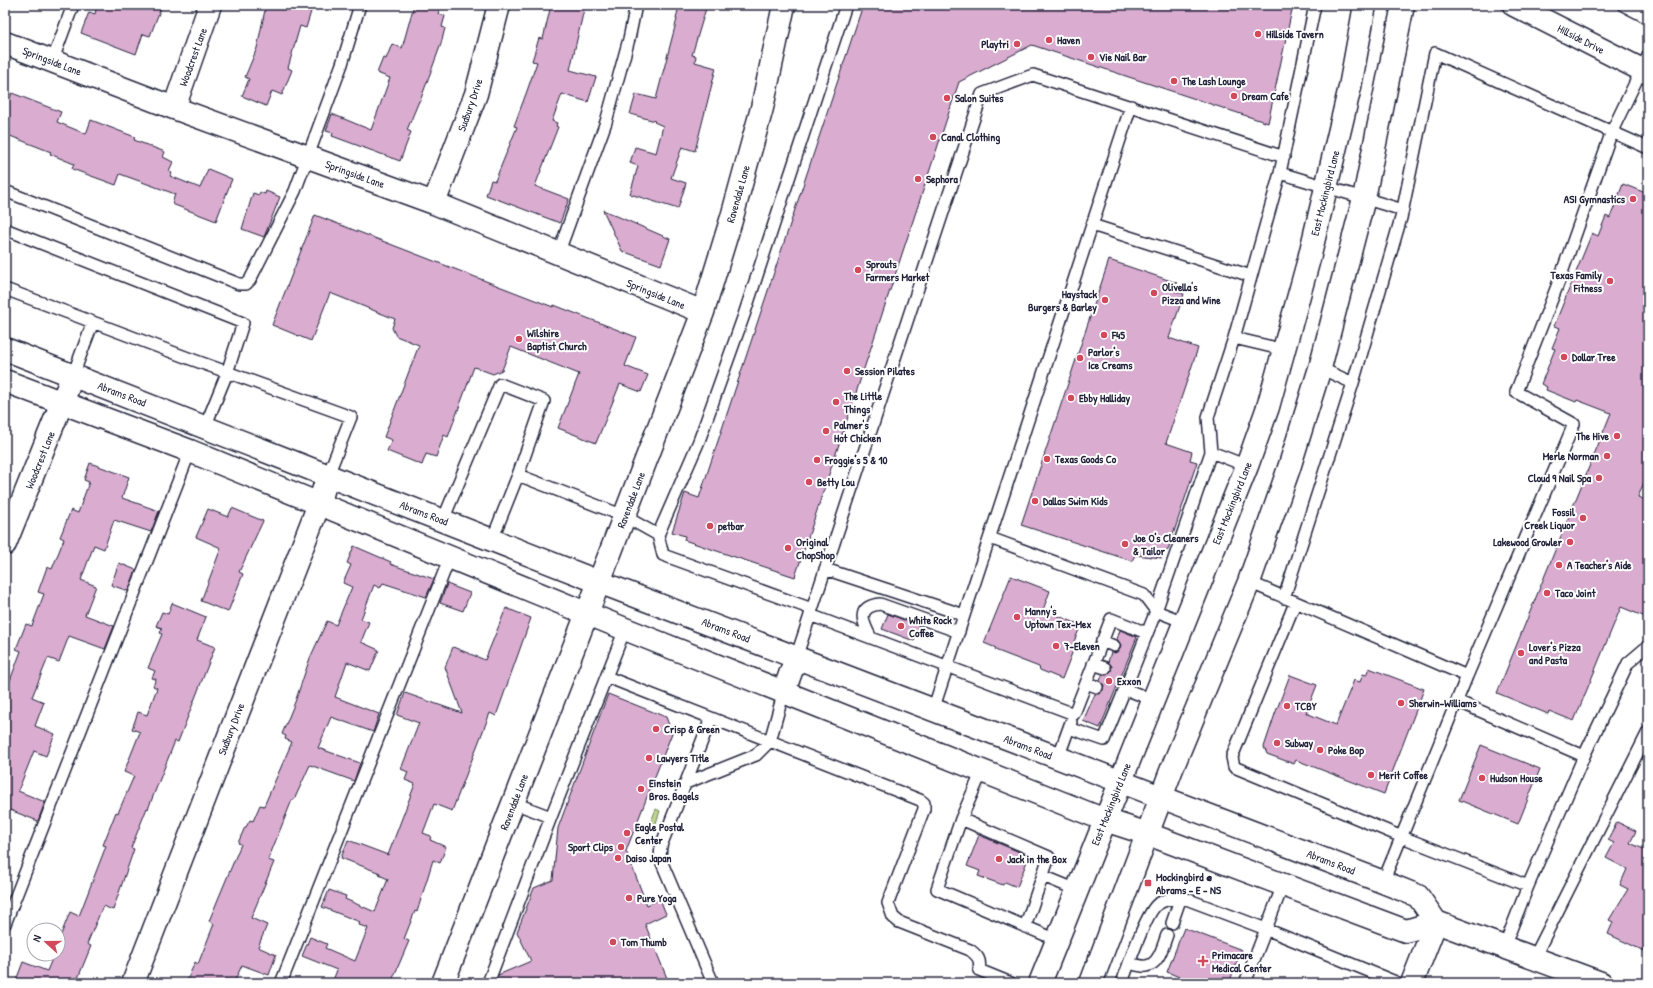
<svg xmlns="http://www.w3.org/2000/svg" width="1653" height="988" font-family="'Patrick Hand',sans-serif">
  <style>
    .green { fill: #c0d58b; stroke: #717c63 }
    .building { fill: #d9acd0; stroke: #22223b }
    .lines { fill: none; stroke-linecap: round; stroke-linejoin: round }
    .lane-casing { stroke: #22223b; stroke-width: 14 }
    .street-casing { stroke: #22223b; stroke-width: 25 }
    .secondary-casing { stroke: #22223b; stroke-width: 25 }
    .lane { stroke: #fff; stroke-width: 11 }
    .street { stroke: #fff; stroke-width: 22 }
    .secondary { stroke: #fff; stroke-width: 22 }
    .poi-dot { fill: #d1495b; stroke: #fff; stroke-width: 1.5 }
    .labels { text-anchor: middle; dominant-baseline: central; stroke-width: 4; stroke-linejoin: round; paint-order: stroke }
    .poi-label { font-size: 11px; font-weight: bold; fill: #22223b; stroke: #fff; text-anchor: start }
    .street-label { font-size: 11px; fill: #22223b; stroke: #fff }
  </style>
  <rect width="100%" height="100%" fill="#fff"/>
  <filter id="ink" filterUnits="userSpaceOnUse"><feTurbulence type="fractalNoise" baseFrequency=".025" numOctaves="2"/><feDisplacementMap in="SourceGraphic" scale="8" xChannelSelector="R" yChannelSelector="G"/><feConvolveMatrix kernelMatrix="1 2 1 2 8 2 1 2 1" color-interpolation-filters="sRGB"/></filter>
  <g filter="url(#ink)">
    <path class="green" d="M656,809L660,811L655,826L650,824Z"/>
    <path class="building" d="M97,5H162L150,36L143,34L136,54L81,33L89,12L95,14Z
      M266,5H313L306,28L300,26L288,68L292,70L282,95L272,91L266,106L242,96L249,79L245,77L257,48Z
      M414,5H441L438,14L445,16L442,27L445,28L441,44L420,101H419L407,130L411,132L400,161L332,136L333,133L326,131L332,114L371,130L390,78L377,73L383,58L386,59L392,44L402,48Z
      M551,5H585L570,70L596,77L588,102L562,94L552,121L557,123L556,126L558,127L535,186L569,199L560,223L486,195L491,180L495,181L517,127L514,126L527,91L537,62L532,61L539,38L543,39Z
      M679,5H707L692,55L696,56L695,62L716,68L695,151L682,147L671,178L686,183L678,209L630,194L638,166L630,163L635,147L656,153L663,126L654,122L655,121L630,114L636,94L656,99L677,19H676Z
      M863,5H1293L1268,123L1032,45L959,82L795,577L684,540L685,536L672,532L685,493L699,498Z
      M12,93L61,112L57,122L86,134L91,120L135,137L134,140L165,152L163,157L173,162L169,171L172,173L170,176L200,188L208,169L232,179L216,221L172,204L175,194L120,174L116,185L72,169L74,164L50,154L51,152L5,134V97L10,98Z
      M1623,184L1648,194V473L1638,497L1648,501V618L1621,607L1574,721L1549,711L1548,714L1497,693L1611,413L1577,400L1576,402L1546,390L1547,387L1541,384L1555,349L1552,348L1560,328L1554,326L1592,233L1598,236L1606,216L1610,218Z
      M266,191L280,197L264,237L242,229L253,193L259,195L260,192L265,194Z
      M603,210L670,239L661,265L622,251Z
      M315,215L553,307L554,305L636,337L625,366L648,375L641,392L620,384L596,443L558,428L579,374L511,347L502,370L493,374L474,367L448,437L444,435L436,457L426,454L422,465L387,451L392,440L384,437L419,345L396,336L392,328L395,319L330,293L311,341L272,325Z
      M1109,260L1177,283L1174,291L1184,294L1169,338L1198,348L1166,443L1192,452L1190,460L1197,462L1168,550L1162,554V558L1135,555L1132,561L1021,525Z
      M90,463L129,477L122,498L159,511L151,532L114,520L104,549L94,545L81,580L96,586L85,615L114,626L105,649L69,636L59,662L48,658L32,697L44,702L35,726L55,734L46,756L34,751L18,791L45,802L38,821L10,810L5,821V694L21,651L16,649L26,624L32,626L44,594L38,592L47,567L52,569L64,539L60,537L71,510L78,513L89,482L84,480Z
      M232,508L263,521L239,572L243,574L228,612L201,601L221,548L196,537L208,509L228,517Z
      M354,546L391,562L390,564L434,579L426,597L383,583L380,588L374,585L361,619L369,622L361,642L379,650L370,671L347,662L335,697L379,714L373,732L331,717L318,748L360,763L354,781L310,765L294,800H292L268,860L274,862L251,918L267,925L258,947L276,955L269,975L242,965L234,983H186L195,962L198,964L214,924L209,921L241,844L238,843L245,827H246L250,820L253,821L260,805L264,806L292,742L285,739L286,736L282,734L295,702L310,658L327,621L336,625L352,587L343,583L351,565L347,563Z
      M119,563L136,570L128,591L111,585Z
      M1011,576L1050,591L1043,610L1081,625L1073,644L1074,648L1062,679L1040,670L1039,667L995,650L996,648L984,643Z
      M447,584L470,593L463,611L440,603Z
      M172,603L206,617L197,640L215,647L178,742L175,741L148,809L147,808L131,848L134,849L113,910L103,906L87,944L91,946L76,983H15L23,962L47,971L54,954H58V942L70,912L79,916L106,846L103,845L116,812L118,813L134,776L124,772L140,732L132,729L138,712L147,715L157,688L153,686L156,679L152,678L155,671L148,668L162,634L160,633L162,628L156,626L162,612L168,614Z
      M506,608L531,618L496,716L490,713L452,811L434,804L423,833L431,836L430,840L446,847L440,863L433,860L417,912L415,911L404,939L409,941L391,983H332L337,970L302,956L310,937L327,944L325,948L355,961L368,928L359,925L360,922L322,907L329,890L346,896L345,899L375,912L388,879L379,875L380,873L341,858L348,840L388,855L415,784L405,780L408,772L401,769L419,723L397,715L405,693L462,713L445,667L453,647L485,660Z
      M888,614L920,626L914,641L882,629Z
      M1120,630L1137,637L1100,728L1083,721L1095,694H1099L1103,690L1104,685L1100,681L1102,675H1107L1111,671L1112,666L1108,662L1111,652L1115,653L1120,649L1121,645L1117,639Z
      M1369,668L1424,689L1384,794L1296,760L1294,764L1267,754L1264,747L1275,714L1290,675L1317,685L1306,713L1336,725L1354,680L1360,682L1363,674L1366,675Z
      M608,694L666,717L672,733L626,851L647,905L660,899L666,914L645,924L669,983H495L498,975L531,961L517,932L534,888L553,880L558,828Z
      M1481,745L1540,769L1518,824L1459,800Z
      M1617,822L1636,831L1630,843L1648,851V942L1644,951L1608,934L1613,922L1609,920L1628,889L1620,885L1627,869L1606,858L1614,843L1608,840Z
      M979,835L1029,856L1017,887L1005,882L1003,885L978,876L980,871L967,866Z
      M1184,928L1242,950L1229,983H1194L1167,972Z"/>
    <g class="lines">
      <g class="lane-casing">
        <path id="lane" d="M1623,5L1648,18
          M52,62L73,5
          M1280,173L1403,210
          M5,191L239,284H246L250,280L295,191L342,64L360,5
          M1092,225L1251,276
          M5,229L243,323L227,373L205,427
          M558,254L606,122L629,39L636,5
          M5,289L188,358L351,417L328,475
          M1234,338L1285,350
          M1320,368L1353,383
          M73,375L93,322
          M1211,452L1247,466
          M518,475L624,516L658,535L663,555L812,609
          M443,520L500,384L544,401L518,475L492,540
          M658,535L699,441L744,315L846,5
          M990,538L1144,595L1156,611L1184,622
          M825,569L964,615
          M1249,582L1467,676L1383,882
          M1284,598L1353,383L1401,218L1435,53L1648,148
          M1295,603L1232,757L1234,767L1402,837L1528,886L1584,756L1628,663L1648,646
          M810,615L1074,714L1111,619L1147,633
          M871,638C863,623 855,607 880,604L959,632
          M1102,641L1114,646
          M796,658L982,94L1033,75L1284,157
          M1093,664L1105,668
          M1467,676L1574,424L1516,392L1559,281L1612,131L1648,56
          M607,677L920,800L924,803V809L888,903L893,917L899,922L970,950C978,956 981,960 979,970L1011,983
          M1086,683L1097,687
          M1153,700L1125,689L1156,611L1211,452L1208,417L1234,338L1280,173L1315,5
          M1457,701L1584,756
          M933,710L1131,106
          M711,718L661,846L660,857L662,863L713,983
          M1069,728L1104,740L1125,689
          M1058,758L1071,722
          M982,771L961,819L937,889L1057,940
          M686,783L756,755L770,741L784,691
          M514,803L551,817
          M961,819L1049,857L1025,927
          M1043,876L1077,890
          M1172,923L1181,897
          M5,924L190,451
          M1504,947L1528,886
          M1534,958L1648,732
          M1129,963C1134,964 1141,967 1146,966C1159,965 1163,945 1167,935
          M281,983L450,557
          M488,983L551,817L625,629
          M1122,983C1127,969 1147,910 1158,904C1165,899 1173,898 1181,897L1266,929L1398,983
          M1245,983L1283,885"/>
      </g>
      <g class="street-casing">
        <path id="street" d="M1514,5L1648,73
          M5,43L174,108L434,203L703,312
          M174,108L210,5
          M434,203L476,94L499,5
          M5,544L73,375
          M133,983L319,504L328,475
          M443,983L579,634L703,312L732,217L762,108L784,5
          M1412,983L1436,922"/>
      </g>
      <g class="secondary-casing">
        <path id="secondary" d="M5,349L599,582L1383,882L1418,896L1436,922L1601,983
          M5,381L190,451L625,629L1105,820L1148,834L1406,931L1436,922
          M784,691L796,658
          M1040,983L1247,466L1268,407L1309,259L1350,87L1365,5
          M1091,983L1171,771L1249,582L1289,468L1320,368L1364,198L1403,5"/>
      </g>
      <use href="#lane" class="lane"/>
      <use href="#street" class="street"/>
      <use href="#secondary" class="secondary"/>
    </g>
  </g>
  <g class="poi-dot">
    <circle cx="1258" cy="34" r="4"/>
    <circle cx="1049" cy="40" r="4"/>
    <circle cx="1017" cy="44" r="4"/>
    <circle cx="1091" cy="57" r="4"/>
    <circle cx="1174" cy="81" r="4"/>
    <circle cx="1234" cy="96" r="4"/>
    <circle cx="947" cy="98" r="4"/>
    <circle cx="933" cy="137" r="4"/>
    <circle cx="918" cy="179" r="4"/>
    <circle cx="1633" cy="199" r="4"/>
    <circle cx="858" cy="270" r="4"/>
    <circle cx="1610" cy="281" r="4"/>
    <circle cx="1154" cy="293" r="4"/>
    <circle cx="1105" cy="300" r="4"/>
    <circle cx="1104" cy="335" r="4"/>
    <circle cx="519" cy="339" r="4"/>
    <circle cx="1564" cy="357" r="4"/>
    <circle cx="1080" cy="358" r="4"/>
    <circle cx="847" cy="371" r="4"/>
    <circle cx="1071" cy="398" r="4"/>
    <circle cx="836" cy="402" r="4"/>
    <circle cx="826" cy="431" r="4"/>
    <circle cx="1617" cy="436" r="4"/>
    <circle cx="1607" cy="456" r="4"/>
    <circle cx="1047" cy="459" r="4"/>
    <circle cx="817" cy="460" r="4"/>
    <circle cx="1599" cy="478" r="4"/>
    <circle cx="809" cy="482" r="4"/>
    <circle cx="1035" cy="501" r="4"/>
    <circle cx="1583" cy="518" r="4"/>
    <circle cx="710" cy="526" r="4"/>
    <circle cx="1570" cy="542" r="4"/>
    <circle cx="1125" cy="544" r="4"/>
    <circle cx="788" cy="548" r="4"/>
    <circle cx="1559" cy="565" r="4"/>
    <circle cx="1547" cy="593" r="4"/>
    <circle cx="1017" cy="617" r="4"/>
    <circle cx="901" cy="626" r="4"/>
    <circle cx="1056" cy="646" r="4"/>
    <circle cx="1521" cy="653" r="4"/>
    <circle cx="1109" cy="681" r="4"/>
    <circle cx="1401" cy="703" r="4"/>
    <circle cx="1287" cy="706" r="4"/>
    <circle cx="656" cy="729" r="4"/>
    <circle cx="1277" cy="743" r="4"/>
    <circle cx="1320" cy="750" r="4"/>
    <circle cx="649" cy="758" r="4"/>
    <circle cx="1371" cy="775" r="4"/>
    <circle cx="1482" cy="778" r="4"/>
    <circle cx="641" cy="789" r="4"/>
    <circle cx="627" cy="833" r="4"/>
    <circle cx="621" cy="847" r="4"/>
    <circle cx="618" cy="858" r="4"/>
    <circle cx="999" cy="859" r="4"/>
    <rect x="1144" y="879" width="8" height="8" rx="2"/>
    <circle cx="629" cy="898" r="4"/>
    <circle cx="613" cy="942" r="4"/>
    <path d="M1201 955h4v4h4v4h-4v4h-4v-4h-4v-4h4z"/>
  </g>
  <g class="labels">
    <g class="poi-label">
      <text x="1266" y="34">Hillside Tavern</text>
      <text x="1057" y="40">Haven</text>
      <text x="1009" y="44" text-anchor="end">Playtri</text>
      <text x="1099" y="57">Vie Nail Bar</text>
      <text x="1182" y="81">The Lash Lounge</text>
      <text x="1242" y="96">Dream Cafe</text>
      <text x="955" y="98">Salon Suites</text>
      <text x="941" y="137">Canal Clothing</text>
      <text x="926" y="179">Sephora</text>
      <text x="1625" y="199" text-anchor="end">ASI Gymnastics</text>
      <text x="866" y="264">Sprouts<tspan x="866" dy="13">Farmers Market</tspan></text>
      <text x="1602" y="275" text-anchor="end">Texas Family<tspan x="1602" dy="13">Fitness</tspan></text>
      <text x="1162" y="287">Olivella's<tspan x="1162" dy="13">Pizza and Wine</tspan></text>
      <text x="1097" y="294" text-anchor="end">Haystack<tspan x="1097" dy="13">Burgers &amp; Barley</tspan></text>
      <text x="527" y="333">Wilshire<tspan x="527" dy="13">Baptist Church</tspan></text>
      <text x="1112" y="335">F45</text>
      <text x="1088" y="352">Parlor's<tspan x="1088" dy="13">Ice Creams</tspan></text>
      <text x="1572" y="357">Dollar Tree</text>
      <text x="855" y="371">Session Pilates</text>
      <text x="844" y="396">The Little<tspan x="844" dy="13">Things</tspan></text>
      <text x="1079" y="398">Ebby Halliday</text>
      <text x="834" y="425">Palmer's<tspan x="834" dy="13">Hot Chicken</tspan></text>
      <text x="1609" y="436" text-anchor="end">The Hive</text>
      <text x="1599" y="456" text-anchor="end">Merle Norman</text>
      <text x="1055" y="459">Texas Goods Co</text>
      <text x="825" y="460">Froggie's 5 &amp; 10</text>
      <text x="1591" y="478" text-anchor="end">Cloud 9 Nail Spa</text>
      <text x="817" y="482">Betty Lou</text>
      <text x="1043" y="501">Dallas Swim Kids</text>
      <text x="1575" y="512" text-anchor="end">Fossil<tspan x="1575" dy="13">Creek Liquor</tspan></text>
      <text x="718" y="526">petbar</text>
      <text x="1133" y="538">Joe O's Cleaners<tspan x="1133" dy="13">&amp; Tailor</tspan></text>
      <text x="796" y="542">Original<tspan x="796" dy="13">ChopShop</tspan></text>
      <text x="1562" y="542" text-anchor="end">Lakewood Growler</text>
      <text x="1567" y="565">A Teacher's Aide</text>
      <text x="1555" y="593">Taco Joint</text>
      <text x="1025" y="611">Manny's<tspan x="1025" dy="13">Uptown Tex-Mex</tspan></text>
      <text x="909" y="620">White Rock<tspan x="909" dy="13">Coffee</tspan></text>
      <text x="1064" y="646">7-Eleven</text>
      <text x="1529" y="647">Lover's Pizza<tspan x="1529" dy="13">and Pasta</tspan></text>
      <text x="1117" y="681">Exxon</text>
      <text x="1409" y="703">Sherwin-Williams</text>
      <text x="1295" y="706">TCBY</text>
      <text x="664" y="729">Crisp &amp; Green</text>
      <text x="1285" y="743">Subway</text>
      <text x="1328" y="750">Poke Bop</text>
      <text x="657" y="758">Lawyers Title</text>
      <text x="1379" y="775">Merit Coffee</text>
      <text x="1490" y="778">Hudson House</text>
      <text x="649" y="783">Einstein<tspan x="649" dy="13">Bros. Bagels</tspan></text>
      <text x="635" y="827">Eagle Postal<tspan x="635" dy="13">Center</tspan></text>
      <text x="613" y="847" text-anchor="end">Sport Clips</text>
      <text x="626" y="858">Daiso Japan</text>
      <text x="1007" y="859">Jack in the Box</text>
      <text x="1156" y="877">Mockingbird @<tspan x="1156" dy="13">Abrams - E - NS</tspan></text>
      <text x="637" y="898">Pure Yoga</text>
      <text x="621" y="942">Tom Thumb</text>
      <text x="1212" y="955">Primacare<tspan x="1212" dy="13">Medical Center</tspan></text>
    </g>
    <g class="street-label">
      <text transform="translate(1581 39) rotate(27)">Hillside Drive</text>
      <text transform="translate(193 57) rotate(-70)">Woodcrest Lane</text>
      <text transform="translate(52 61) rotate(21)">Springside Lane</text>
      <text transform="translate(470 105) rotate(-71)">Sudbury Drive</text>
      <text transform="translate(355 174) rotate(20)">Springside Lane</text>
      <text transform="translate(1325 193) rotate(-76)">East Mockingbird Lane</text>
      <text transform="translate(738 194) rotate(-74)">Ravendale Lane</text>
      <text transform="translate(656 294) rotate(22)">Springside Lane</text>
      <text transform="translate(122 394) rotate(21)">Abrams Road</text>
      <text transform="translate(40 460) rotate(-68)">Woodcrest Lane</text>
      <text transform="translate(631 500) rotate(-69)">Ravendale Lane</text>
      <text transform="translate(1232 503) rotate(-68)">East Mockingbird Lane</text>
      <text transform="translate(424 513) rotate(21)">Abrams Road</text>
      <text transform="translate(726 630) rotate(21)">Abrams Road</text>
      <text transform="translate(231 729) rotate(-69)">Sudbury Drive</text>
      <text transform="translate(1028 747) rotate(21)">Abrams Road</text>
      <text transform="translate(514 802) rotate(-69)">Ravendale Lane</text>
      <text transform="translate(1111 804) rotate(-68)">East Mockingbird Lane</text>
      <text transform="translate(1331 862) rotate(21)">Abrams Road</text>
    </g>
  </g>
  <rect width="1653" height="988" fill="none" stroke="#fff" stroke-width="20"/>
  <rect x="10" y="10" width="1633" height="968" fill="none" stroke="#22223b" stroke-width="1.5" filter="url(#ink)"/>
  <g transform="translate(46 942) rotate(291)"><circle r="19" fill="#ffffff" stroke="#a7a7b1"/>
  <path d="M0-3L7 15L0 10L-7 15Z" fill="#d1495b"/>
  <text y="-6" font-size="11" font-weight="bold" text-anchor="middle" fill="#22223b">N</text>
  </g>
</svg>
